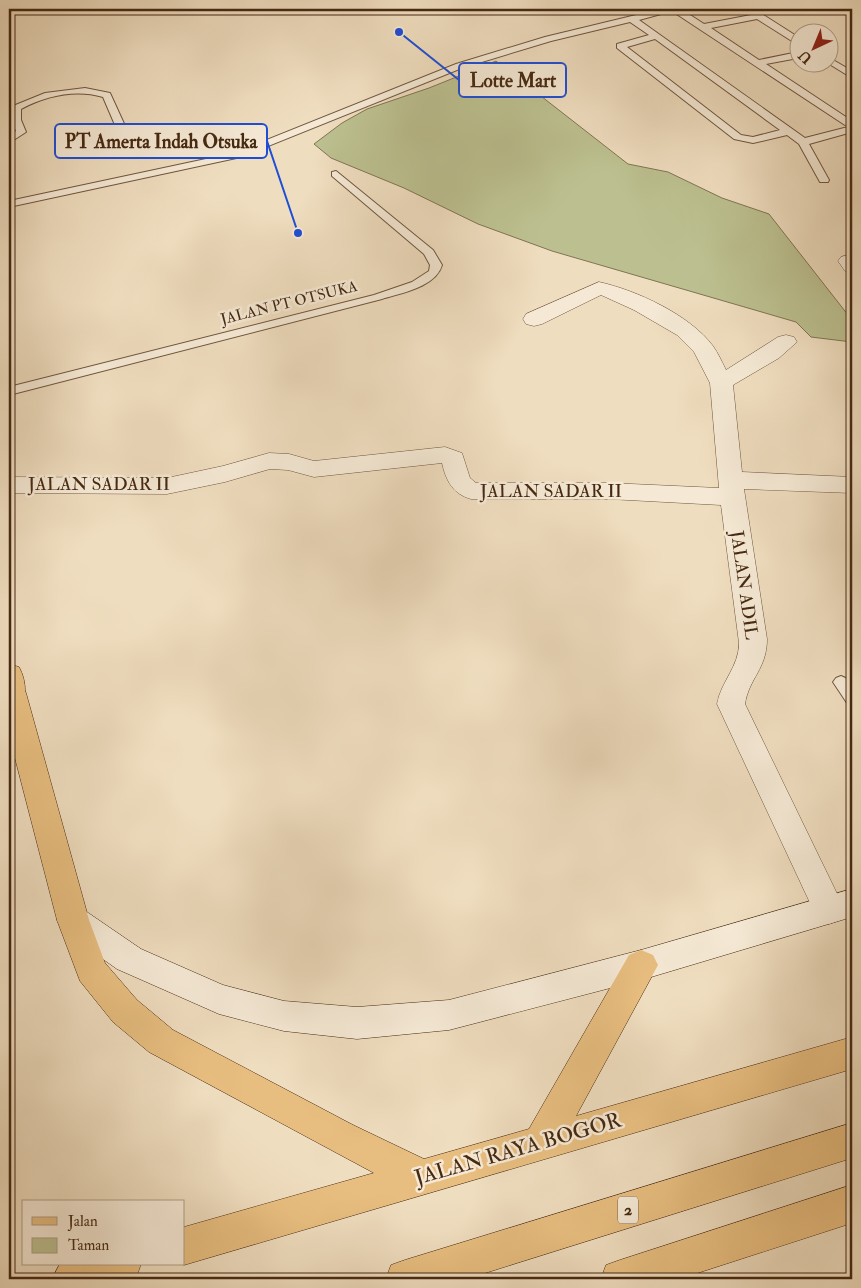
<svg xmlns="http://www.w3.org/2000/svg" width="861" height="1288" font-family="'IM FELL Double Pica',serif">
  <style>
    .green { fill: #bcc090; stroke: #817451 }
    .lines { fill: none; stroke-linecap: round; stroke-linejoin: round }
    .lane-casing { stroke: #70563d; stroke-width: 2 }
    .street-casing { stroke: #70563d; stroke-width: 1 }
    .secondary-casing { stroke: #462912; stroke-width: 1 }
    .primary-casing { stroke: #462912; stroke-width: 1 }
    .highway-casing { stroke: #462912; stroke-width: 1 }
    .lane { fill: #f5e9d5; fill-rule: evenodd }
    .street { fill: #f5e9d5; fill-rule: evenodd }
    .secondary { fill: #f5e9d5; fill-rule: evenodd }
    .primary { fill: #e8be80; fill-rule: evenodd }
    .highway { fill: #e8be80; fill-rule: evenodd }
    .labels { text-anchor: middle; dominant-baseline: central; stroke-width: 5; stroke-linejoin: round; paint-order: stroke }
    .far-street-label { font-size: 15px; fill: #462912; stroke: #f5e9d5 }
    .shield { fill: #f5e9d5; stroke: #7a634c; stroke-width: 1 }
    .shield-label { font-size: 16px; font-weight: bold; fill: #462912 }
    .street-label { font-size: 18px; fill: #462912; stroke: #f5e9d5 }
    .near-street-label { font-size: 21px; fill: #462912; stroke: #f5e9d5 }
    .leader { fill: none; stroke: #1d4ed8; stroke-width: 2 }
    .callout-dot { fill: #1d4ed8; stroke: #f5e9d5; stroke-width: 2 }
    .callout { fill: #f5e9d5; stroke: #1d4ed8; stroke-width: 2 }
    .callout-label { font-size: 19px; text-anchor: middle; font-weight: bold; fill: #462912 }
  </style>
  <rect width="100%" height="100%" fill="#efddbf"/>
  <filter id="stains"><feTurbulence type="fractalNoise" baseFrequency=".004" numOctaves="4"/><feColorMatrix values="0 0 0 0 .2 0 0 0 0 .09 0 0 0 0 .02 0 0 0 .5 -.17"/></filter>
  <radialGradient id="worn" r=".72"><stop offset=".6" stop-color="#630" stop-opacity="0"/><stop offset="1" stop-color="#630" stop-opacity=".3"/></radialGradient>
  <path class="green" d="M496,61L628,164L668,172L722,198L769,214L852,320V342L811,337L796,322L552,251L478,224L404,188L331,158L314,144L342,123L367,109L429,88Z"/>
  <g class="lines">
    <g class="lane-casing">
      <path id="lane" d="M661,9H681L704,24L751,15L744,9H754L798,37V44L795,43L757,19L711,28L759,60L798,52V58L766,64L852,121V132L809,144L829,180L828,182H820L799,144L787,135L753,143L734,139L617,48V44L649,35L630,22L551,41L462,68L241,157L9,207V201L234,153L456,64L545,37ZM672,11L848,127L805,138L639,20ZM655,39L780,130L753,137L741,135L627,47Z
        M828,57L852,71V78L826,62H828Z
        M85,88L110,93L131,139L130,141L121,139L103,97C75,89 46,96 21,109V120L26,132L9,143V136L16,131L11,120L13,106L45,93Z
        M336,171L433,250L442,265C436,287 401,293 382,299L9,395V387L374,295L412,282L429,271L430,265L424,254L332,176V172Z
        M841,676C854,680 852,693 852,705L847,703L833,682L836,678Z"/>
    </g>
    <g class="street-casing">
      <path id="street" d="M848,255L852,256V273L845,271L838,261L841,257Z
        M599,282C636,290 690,315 713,346C718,353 722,362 726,370L778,337L786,335L794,337L797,342L779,358L733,385L742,472L852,477V493L744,489L767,639C767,669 749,678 745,704L845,910L840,920L829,924L818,920L717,704C721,681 739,667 739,643L721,505L609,499H471C453,494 446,481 442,463L314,477L288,470L270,469L225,482L167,494L9,493V477L167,478L223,466L269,453L289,454L314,461L445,447L462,453L470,478L476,483H609L719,488L710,383L694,352L677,335L634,310L601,295L542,324L534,326L526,324L523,319L526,314Z"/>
    </g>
    <g class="secondary-casing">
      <path id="secondary" d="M852,889V917L641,980L449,1030L357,1039L284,1031L219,1014L117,969L62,930L57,920L62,910L73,906L84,910L141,949L223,985L284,1001L357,1007L449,1000L641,950Z"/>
    </g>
    <g class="primary-casing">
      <path id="primary" d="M9,664L19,667C27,682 27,698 19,714L9,717Z"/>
    </g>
    <g class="highway-casing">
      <path id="highway" d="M12,682L22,685L26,693L89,920L105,963L137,1000L173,1030L353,1125L424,1159L529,1129L629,955L641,950L653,955L658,965L576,1116L852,1037V1069L184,1265L182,1264H184V1227L374,1173L149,1052L113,1022L80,981L57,920L9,735V683Z
        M852,1123V1158L466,1279H386L391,1265L405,1260Z
        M852,1185V1223L679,1279H601L606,1265L620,1260Z
        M60,1264H141L136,1278L132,1279H52Z"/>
    </g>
    <use href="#lane" class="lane"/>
    <use href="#street" class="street"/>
    <use href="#secondary" class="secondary"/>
    <use href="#primary" class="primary"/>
    <use href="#highway" class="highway"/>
  </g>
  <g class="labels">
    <g class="far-street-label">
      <text transform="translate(289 303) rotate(-14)">JALAN PT OTSUKA</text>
    </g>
    <rect class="shield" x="618" y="1196.5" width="20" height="27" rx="4"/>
    <g class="shield-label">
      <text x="628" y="1210">2</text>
    </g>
    <g class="street-label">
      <text x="99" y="484">JALAN SADAR II</text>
      <text x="551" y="491">JALAN SADAR II</text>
      <text transform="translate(744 585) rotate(82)">JALAN ADIL</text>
    </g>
    <g class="near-street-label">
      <text transform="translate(518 1149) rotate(-16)">JALAN RAYA BOGOR</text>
    </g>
  </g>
  <path class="leader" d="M399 32L459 80M298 233L267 141"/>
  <g class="callout-dot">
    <circle cx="399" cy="32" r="5"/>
    <circle cx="298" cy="233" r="5"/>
  </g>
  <g class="callout">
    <rect x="459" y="63" width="107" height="34" rx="5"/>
    <rect x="55" y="124" width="212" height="34" rx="5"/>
  </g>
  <g class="callout-label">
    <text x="513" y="87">Lotte Mart</text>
    <text x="161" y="148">PT Amerta Indah Otsuka</text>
  </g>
  <rect width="861" height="1288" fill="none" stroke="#efddbf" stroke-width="30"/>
  <rect x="10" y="10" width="841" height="1268" fill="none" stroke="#462912" stroke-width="2.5"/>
  <rect x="15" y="15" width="831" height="1258" fill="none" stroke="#462912"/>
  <rect x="22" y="1200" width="162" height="65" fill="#f5e9d5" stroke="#af9c87"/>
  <rect x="32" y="1217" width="25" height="8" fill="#e8be80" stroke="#af9c87"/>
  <text x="68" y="1226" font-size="15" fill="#462912">Jalan</text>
  <rect x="32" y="1238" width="25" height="15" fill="#bcc090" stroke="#af9c87"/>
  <text x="68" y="1250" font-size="15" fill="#462912">Taman</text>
  <g transform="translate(814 48) rotate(224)"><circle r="24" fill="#f5e9d5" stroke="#af9c87"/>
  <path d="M0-4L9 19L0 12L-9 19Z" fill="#8f2418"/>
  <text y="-8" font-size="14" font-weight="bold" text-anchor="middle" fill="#462912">U</text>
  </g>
  <rect width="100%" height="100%" filter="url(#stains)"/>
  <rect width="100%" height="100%" fill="url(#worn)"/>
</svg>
